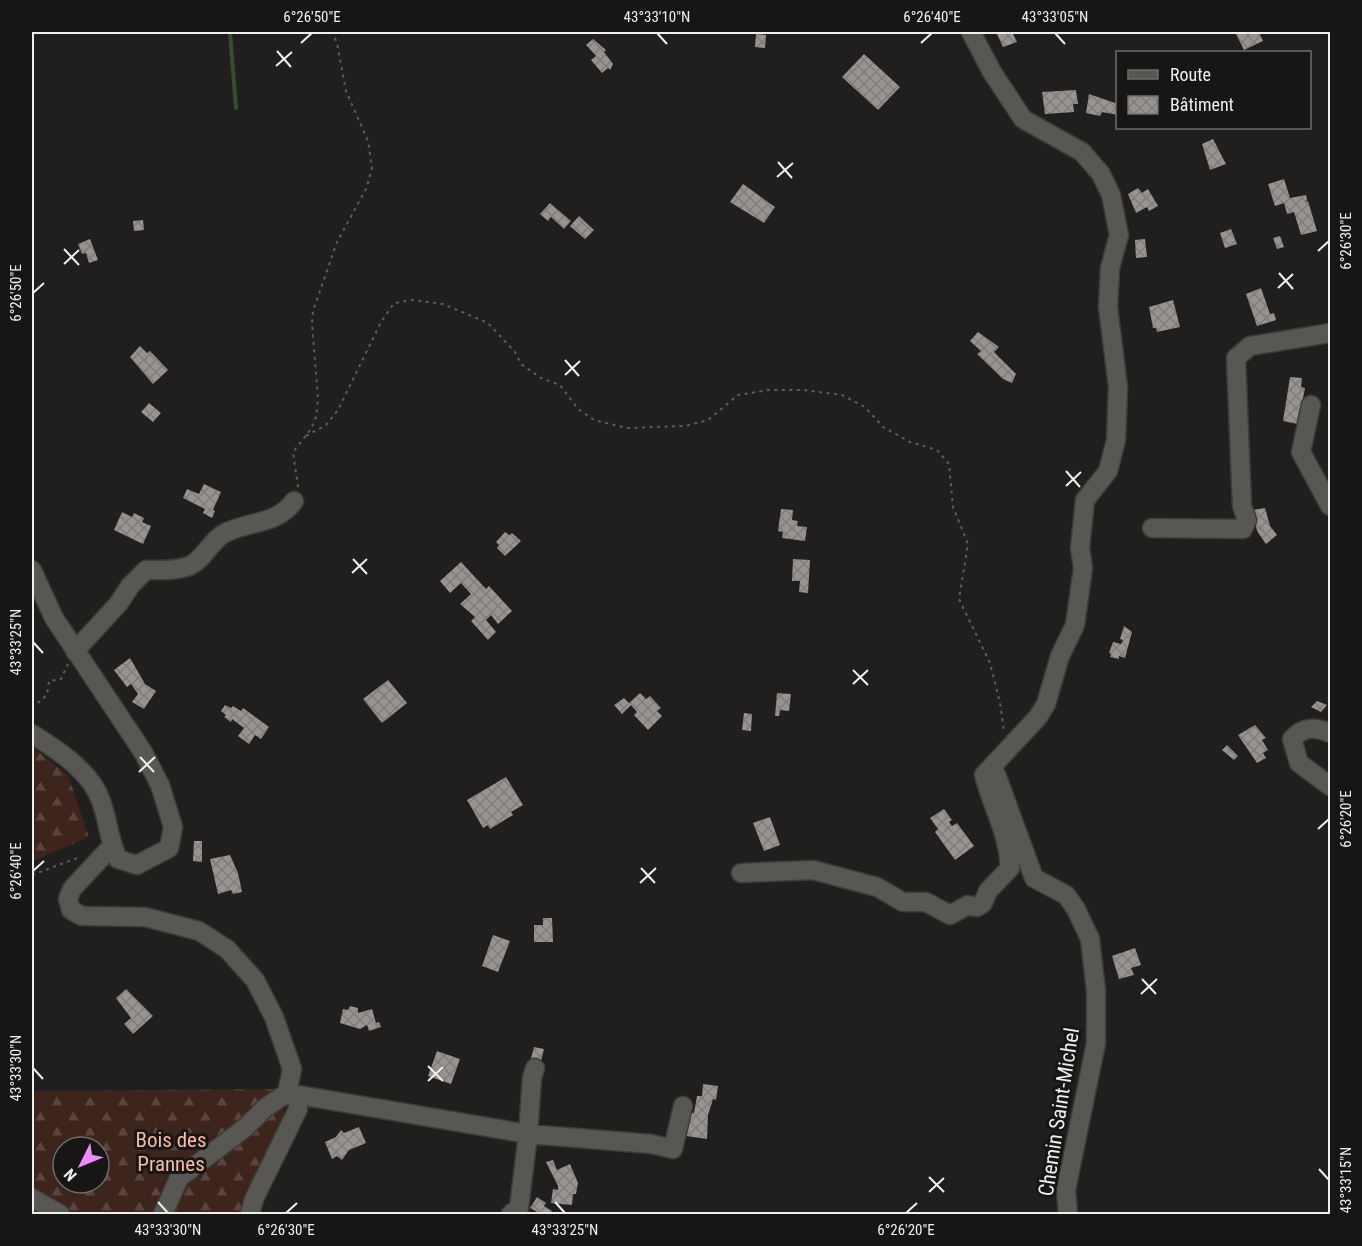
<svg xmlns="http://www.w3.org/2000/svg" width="1362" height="1246" font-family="'Roboto Condensed',sans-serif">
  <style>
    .forest { fill: url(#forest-firs); fill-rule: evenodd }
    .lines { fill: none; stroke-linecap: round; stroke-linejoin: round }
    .stream { stroke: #384c32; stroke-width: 4 }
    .building { fill: url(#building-cross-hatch) }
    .minor-casing { stroke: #3d3c3a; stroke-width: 21 }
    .path { stroke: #5e5d5c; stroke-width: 2; stroke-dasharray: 3 4.5; stroke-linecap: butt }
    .minor { stroke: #585754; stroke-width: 18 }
    .ticks { fill: none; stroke: #f0efee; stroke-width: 2 }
    .labels { text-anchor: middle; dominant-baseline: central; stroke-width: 6; stroke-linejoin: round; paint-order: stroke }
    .street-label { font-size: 21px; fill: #f0efee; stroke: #171614 }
    .park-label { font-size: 21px; fill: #fabaa7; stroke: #171614 }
    .neatline { fill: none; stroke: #f0efee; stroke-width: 2 }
    .ticks-label { font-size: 15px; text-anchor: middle; fill: #f0efee }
  </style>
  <defs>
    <pattern id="forest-firs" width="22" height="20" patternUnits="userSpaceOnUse" patternTransform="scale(1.5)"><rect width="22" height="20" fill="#3d241d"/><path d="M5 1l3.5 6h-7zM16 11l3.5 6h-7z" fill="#59443e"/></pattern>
    <pattern id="building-cross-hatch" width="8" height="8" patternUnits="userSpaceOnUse" patternTransform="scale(1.5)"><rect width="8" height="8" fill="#969391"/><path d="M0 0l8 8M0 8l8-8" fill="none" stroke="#7f7c7b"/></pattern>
  </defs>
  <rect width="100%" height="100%" fill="#201f1d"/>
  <path class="forest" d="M32,747L68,775L89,837L32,861Z
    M275,1089L285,1114L248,1188L249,1214H32V1091ZM63,1147H99V1183H63Z"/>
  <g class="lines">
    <path class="stream" d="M230,32L236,108"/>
  </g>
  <path class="building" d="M996,32H1012L1017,42L1003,47Z
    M1235,32H1259L1263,41L1244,50Z
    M756,34L766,35L765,48L755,47Z
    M593,39L606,50L604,52L613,64L610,70L608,68L602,73L591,60L596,56L586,45Z
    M864,54L900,87L878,110L842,77Z
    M1076,90L1078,104H1073L1074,112L1045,114L1042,92Z
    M1089,94L1118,104V115L1102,112L1100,116L1086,113Z
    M1213,139L1226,164L1210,170L1202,144Z
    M1284,179L1290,198L1306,195L1307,200L1305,202L1308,201L1317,231L1301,235L1294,212L1287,214L1284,203L1275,206L1268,184Z
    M743,184L775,207L764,223L730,202Z
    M1138,188L1142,193L1148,189L1158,206L1149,211L1147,207L1136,213L1128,194Z
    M550,203L571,221L564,229L551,217L548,221L540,214Z
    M579,216L594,230L585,239L570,226Z
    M143,220L144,230L134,231L133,221Z
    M1231,229L1237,244L1225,248L1220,233Z
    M1280,236L1284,247L1277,249L1273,238Z
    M90,239L98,260L89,263L86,253L82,254L78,244Z
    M1145,239L1147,257L1136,258L1135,240Z
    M1261,288L1270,314L1274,313L1276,320L1257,326L1246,294Z
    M1173,300L1180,327L1157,332L1156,328H1153L1149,307Z
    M978,332L999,347L994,352L1016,374L1012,383L1003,379L977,354L981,351L970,341Z
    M140,346L147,353L150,351L168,370L153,384L130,357Z
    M1290,377L1302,378L1301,387L1305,388L1298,424L1283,421Z
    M149,403L161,413L153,422L141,412Z
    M204,484L221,492L213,510L215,511L212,518L203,513L205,509L183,498L187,489L199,494Z
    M1265,508L1270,526L1277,535L1266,544L1257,531L1253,510Z
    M781,509L793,510L792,520L798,521L797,526L807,527L805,541L782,538L783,532L778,531Z
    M122,512L132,517L134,513L144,518L142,522L151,526L143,544L114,530Z
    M505,532L509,535L512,533L521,541L505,556L497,548L499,545L496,542Z
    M793,559L810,560L808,593L799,592L800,581H792Z
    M461,562L486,589L489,586L512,611L498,624L491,615L486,620L496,632L488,640L471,621L475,617L460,604L471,594L461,583L450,593L440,581Z
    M1124,626L1132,632L1125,658L1119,656V659L1110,657L1111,654L1109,653L1113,642L1121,644L1123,640L1120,639Z
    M130,658L145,684L156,691L144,709L132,702L138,694L131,684L127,687L114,670Z
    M388,680L407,703L382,723L363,699Z
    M640,693L646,699L650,696L661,708L657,711L662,716L648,730L634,715L637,712L631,705L622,714L614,705L624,698L629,703Z
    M777,693L791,694L789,711L780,710L779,716H775Z
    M1317,701L1327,705L1321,712L1311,707Z
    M225,705L231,708L233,706L241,711L243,708L269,727L261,739L255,735L249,744L238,736L244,728L232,719L231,722L224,717L226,715L221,711Z
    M744,713L752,714L751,731L742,730Z
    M1255,725L1266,738L1262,740L1268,750L1263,753L1266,758L1257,763L1238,735Z
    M1227,745L1238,756L1234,760L1222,750Z
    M506,777L523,805L511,812L513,815L490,829L488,825L483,828L467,800Z
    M944,809L952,820L949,822L952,826L957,823L974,846L955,860L935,832L938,829L930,818Z
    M770,817L780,845L764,851L753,823Z
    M194,841H202V862L193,861Z
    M230,855L238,873L242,892L233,894L231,890L218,894L210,859Z
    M543,918H552L553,942H534V925H543Z
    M493,935L510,941L498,972L482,966Z
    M1135,948L1141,965L1131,968L1134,975L1119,979L1112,956Z
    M126,989L153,1016L133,1034L124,1024L131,1018L116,998Z
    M350,1006L358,1008V1013L372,1009L376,1023L379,1022L381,1027L369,1031L367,1025L360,1029L340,1023L343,1009L348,1010Z
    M534,1047L544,1049L540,1065L530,1062Z
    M437,1051L460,1059L451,1084L428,1076Z
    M703,1084L718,1086L716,1100L713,1099L708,1115L707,1139L686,1136L689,1112L694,1113L697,1096H702Z
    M359,1127L366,1143L349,1150L342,1160L337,1156L332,1159L325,1142L336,1137L341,1130L344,1133Z
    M553,1160L557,1170L570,1164L578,1183L576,1194H573L572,1205L551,1203L553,1189L558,1190V1186L546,1162Z
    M537,1197L546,1203L544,1206L552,1211L550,1214H541L530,1208Z"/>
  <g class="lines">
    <g class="minor-casing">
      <path id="minor" d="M1311,405L1301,452L1330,506
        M1152,528L1243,529L1247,520L1242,506L1236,358L1250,346L1330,333
        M32,570L54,618L143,752L160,785L173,827L169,848L137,865L118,859C109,840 108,820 101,801C91,771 57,750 32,734
        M75,651L119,603L130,586L146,570C161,570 175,571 189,566C204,560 212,538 227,532C251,521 278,524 294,501
        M1330,733C1315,727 1304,726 1292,739L1299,763L1330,786
        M996,774L1034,878L1066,895L1076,909L1090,939L1096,991V1043L1066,1190L1068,1214
        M112,846L72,889L68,899L71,910L82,916L145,917L199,931L227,949L255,980L274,1017L292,1069L287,1093L298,1099V1109L254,1199L250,1214
        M741,873L813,870L877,887L903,902H926L950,915L968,905L977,907L983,903L988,891L1010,868C1008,832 993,809 984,775L1038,717L1046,704L1060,656L1075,625L1083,568L1080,548L1085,500L1108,471L1116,440L1118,387L1108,307L1110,268L1119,235L1111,195L1101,174L1082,152L1023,119L992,72L971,32
        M535,1068L532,1078L528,1134L651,1144L673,1149L683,1106
        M32,1198L60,1214
        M163,1214L179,1178L246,1127L265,1108L287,1093L528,1134L519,1208L511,1214"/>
    </g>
    <path class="path" d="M306,436L326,425L338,410L381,322L394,303L413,300L443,304L488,323L515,352L521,364L541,378L560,385L578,409L594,420L627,428L685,426L708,420L738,395L769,390H804L842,395L865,407L883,427L910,442L937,450L949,464L953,507L968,544L959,599L990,663L1000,703L1004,731
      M298,487L293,452L311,429L316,417L318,399L312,323L313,311L337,242L367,187L372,167L368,141L346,91L337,43L332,32
      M32,708L47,695L49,681L61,679L68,664
      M32,875L80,857"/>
    <use href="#minor" class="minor"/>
  </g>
  <path class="ticks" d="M657,33L667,44M1055,33L1065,44M301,43L312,33M921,43L932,33M277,51L291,67M276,66L292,52M778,162L792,178M777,177L793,163M64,249L79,265M1318,251L1329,241M64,264L79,250M1279,273L1293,289M1278,288L1293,274M33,293L44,283M565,360L579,376M565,375L580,361M1066,471L1080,487M1066,486L1081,472M353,559L367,574M352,573L367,559M33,642L43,653M853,670L868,685M853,684L868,670M140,757L154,772M139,772L155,757M1318,829L1329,819M641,868L655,883M33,871L44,861M640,883L656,868M1142,979L1156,994M1141,994L1157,979M428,1066L443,1081M33,1068L43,1079M428,1081L443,1067M1319,1169L1329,1180M929,1177L944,1192M929,1192L944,1178M158,1202L168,1213M555,1202L565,1213M286,1213L297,1203M906,1213L917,1203"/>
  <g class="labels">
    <g class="street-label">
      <text transform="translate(1059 1112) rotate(-81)">Chemin Saint-Michel</text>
    </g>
    <g class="park-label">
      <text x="171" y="1140">Bois des<tspan x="171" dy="24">Prannes</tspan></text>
    </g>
  </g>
  <rect width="1362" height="1246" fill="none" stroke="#171614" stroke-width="66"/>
  <rect x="1116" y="51" width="195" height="78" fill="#171614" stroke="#6e6d6b" stroke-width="1.5"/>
  <rect x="1128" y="70" width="30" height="9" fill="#585754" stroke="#6e6d6b" stroke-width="1.5"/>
  <text x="1170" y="81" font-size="18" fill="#f0efee">Route</text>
  <rect x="1128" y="96" width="30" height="18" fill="url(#building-cross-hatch)" stroke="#6e6d6b" stroke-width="1.5"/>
  <text x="1170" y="111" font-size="18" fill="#f0efee">Bâtiment</text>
  <g transform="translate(81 1165) rotate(227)"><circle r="28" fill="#171614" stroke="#6e6d6b" stroke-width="1.5"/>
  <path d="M0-4.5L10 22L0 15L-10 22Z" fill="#eb8dfc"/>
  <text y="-9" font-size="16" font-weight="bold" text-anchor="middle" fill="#f0efee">N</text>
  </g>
  <rect x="33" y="33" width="1296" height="1180" class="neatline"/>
  <g class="ticks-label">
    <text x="312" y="22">6°26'50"E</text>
    <text x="657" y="22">43°33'10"N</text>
    <text x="932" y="22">6°26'40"E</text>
    <text x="1055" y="22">43°33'05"N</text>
    <text transform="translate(1346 241) rotate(-90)" y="5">6°26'30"E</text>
    <text transform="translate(16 293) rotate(-90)" y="5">6°26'50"E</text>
    <text transform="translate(16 642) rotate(-90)" y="5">43°33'25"N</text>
    <text transform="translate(1346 819) rotate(-90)" y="5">6°26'20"E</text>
    <text transform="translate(16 871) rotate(-90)" y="5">6°26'40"E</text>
    <text transform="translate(16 1068) rotate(-90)" y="5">43°33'30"N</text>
    <text transform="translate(1346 1180) rotate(-90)" y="5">43°33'15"N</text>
    <text x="168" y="1235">43°33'30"N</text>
    <text x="286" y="1235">6°26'30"E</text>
    <text x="565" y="1235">43°33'25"N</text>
    <text x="906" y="1235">6°26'20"E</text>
  </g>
</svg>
